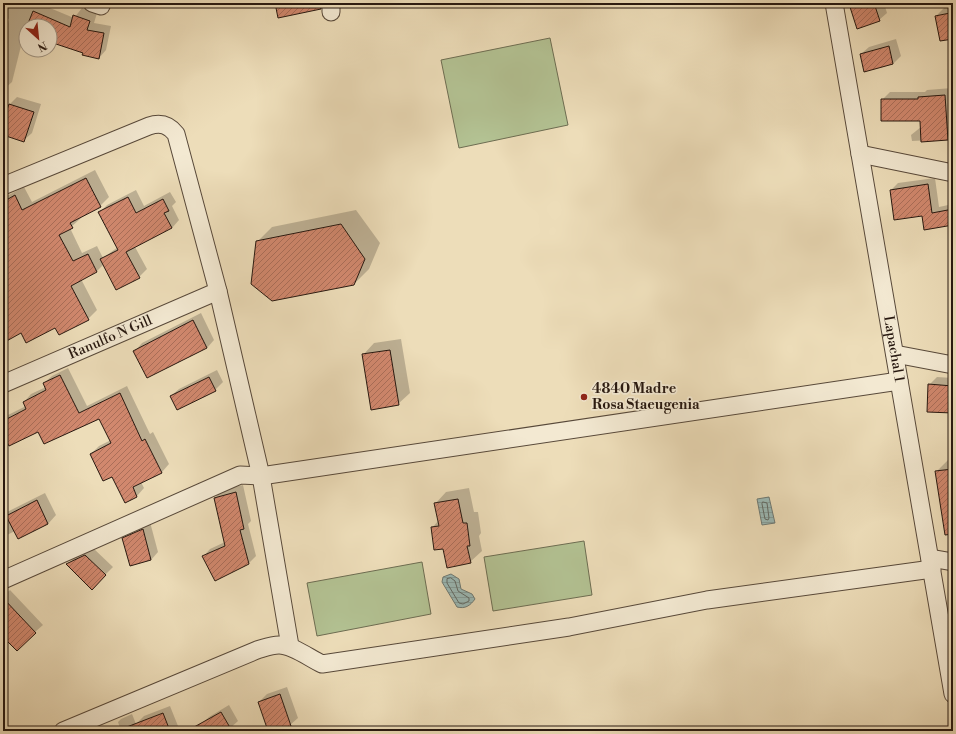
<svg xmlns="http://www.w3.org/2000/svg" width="956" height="734" font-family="'Libre Bodoni',serif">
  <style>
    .green { fill: #b3c293; stroke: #6d6d52 }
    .water { fill: url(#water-rules); stroke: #6d7974 }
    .shadow { fill: #0003 }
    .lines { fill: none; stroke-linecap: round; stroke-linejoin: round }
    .shore { stroke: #616964; stroke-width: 1 }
    .building { fill: url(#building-hatch); stroke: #271810 }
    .minor-casing { stroke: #58493a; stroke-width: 19 }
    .minor { stroke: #f3e9d2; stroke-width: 17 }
    .poi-dot { fill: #8f2418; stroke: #f3e9d2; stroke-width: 1.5 }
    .labels { text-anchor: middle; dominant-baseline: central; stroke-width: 3.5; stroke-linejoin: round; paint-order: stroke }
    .street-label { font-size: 14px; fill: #271810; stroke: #f3e9d2 }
    .poi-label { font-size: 14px; font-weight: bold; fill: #271810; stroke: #f3e9d2; text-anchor: start }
  </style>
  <defs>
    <pattern id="water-rules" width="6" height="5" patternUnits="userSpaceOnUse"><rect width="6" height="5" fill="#9bbab7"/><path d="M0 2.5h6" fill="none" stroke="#869f9c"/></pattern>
    <pattern id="building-hatch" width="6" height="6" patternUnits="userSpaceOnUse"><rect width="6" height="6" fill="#d1886e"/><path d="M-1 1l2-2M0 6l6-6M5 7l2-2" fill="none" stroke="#aa6e59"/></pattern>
  </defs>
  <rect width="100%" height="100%" fill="#edddb9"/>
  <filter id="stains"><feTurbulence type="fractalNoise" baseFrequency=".005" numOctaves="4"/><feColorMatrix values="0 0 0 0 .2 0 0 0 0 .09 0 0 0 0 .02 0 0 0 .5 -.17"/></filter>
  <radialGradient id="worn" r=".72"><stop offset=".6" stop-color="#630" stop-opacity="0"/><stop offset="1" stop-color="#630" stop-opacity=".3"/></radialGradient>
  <path class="green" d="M550,38L568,125L459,148L441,60Z
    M584,541L592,595L493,611L484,557Z
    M422,562L431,614L317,636L307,583Z"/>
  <path class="water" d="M769,497L775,523L762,525L757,499Z
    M451,574L459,579L461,589L472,594L475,599C470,606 465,609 457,607L442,582L443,577Z"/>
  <path class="shadow" d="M3,3H38L74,18L82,8L97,13L94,23L111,26L106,50L99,58L55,43L50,48V26H26V39L23,38L12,82L3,90V43L9,19L3,17Z
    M855,3H884L887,13L879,20L851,8Z
    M953,7V38L940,40L936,16L944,8Z
    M896,39L901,56L893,64L865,71L861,54L869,47Z
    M952,88L953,139L912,141L911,135L921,127V120L882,100L890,92H925L927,90Z
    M17,97L41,104L32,133L24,140L3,134V125L9,105Z
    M95,170L109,197L100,206L80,217L81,218L70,228L82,253L97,246L103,258L118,247L100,212L107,205L136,190L144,206L170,192L176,202L172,206L179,220L172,228L135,247L147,269L139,277L104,264L96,272L81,279L97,310L88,319L22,332L3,342V198L24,187L32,202Z
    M935,178L939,207L953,204V223L922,214L891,190L898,183Z
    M356,210L380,243L369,269L354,284L257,242L272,227Z
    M201,313L214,340L207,348L135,351L142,343Z
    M953,319V327H952L951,322Z
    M401,339L410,393L398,404L363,355L374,343Z
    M68,368L87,406L127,386L150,434L153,432L169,464L162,472L141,482L144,488L137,496L125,501L112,475L91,454L99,446L111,440L100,418L38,430L3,432V419L6,416L26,406L24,402L31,394L46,387L44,383L52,376Z
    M217,370L223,382L215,390L171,396L179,389Z
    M937,377L953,378V412L929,385Z
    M948,460H953V521L936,472Z
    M243,485L251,521L248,524L256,556L249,563L203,557L210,549L225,542L215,498L222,490Z
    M469,488L474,512H478L481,533L479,536L482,551L470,562L444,548L432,528L438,521L435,504L446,492Z
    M45,493L56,515L48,524L18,538L15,531L3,537V514Z
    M150,522L158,552L151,560L123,538L131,531Z
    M93,548L113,567L92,588L68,564L75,557Z
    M10,590L43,625L35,632L3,635V596Z
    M287,687L298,718L290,725L269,731L259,702L267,694Z
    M229,705L238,721L227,731H205L201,724L209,717Z
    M170,706L180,731H121L118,722L121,719L132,714L136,724L144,716Z"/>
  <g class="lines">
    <path class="shore" d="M763,502L767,503L769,518L768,520L765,519L762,504Z
      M451,578L455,581L458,591L469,598V601L463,604L459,603L447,583V579Z"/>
  </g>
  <path class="building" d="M275,3H320L321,9L278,18Z
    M862,3H874L880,21L857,29L850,7Z
    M33,11L70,27L73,15L90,21L87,30L104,33L99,59L82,55L83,53L53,43L50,50V26H27Z
    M950,13L953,39L940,41L935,16Z
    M889,46L893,64L864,72L860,54Z
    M945,95L948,140L921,142L920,121H881V99H918V97Z
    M9,104L34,112L24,142L3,135V122Z
    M86,178L101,207L70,223L73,228L59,235L73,261L88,254L97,272L71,286L89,320L59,335L55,328L26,343L21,333L3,343V202L15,195L22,210Z
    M928,184L932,213L953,209V225L924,230L922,216L894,220L890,190Z
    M128,197L136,213L163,199L169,211L164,213L172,228L126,252L140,278L116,290L100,259L118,250L98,212Z
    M341,224L365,259L354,285L272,301L251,284L256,241Z
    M193,320L207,348L147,378L133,351Z
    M390,350L399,405L371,410L362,354Z
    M60,375L79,413L120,393L142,441L145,439L162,473L133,487L137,497L125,503L112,477L103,481L90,454L111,443L99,419L44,444L38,432L9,446L3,434V421L26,409L23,402L46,390L43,383Z
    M209,377L216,391L177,410L170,396Z
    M928,384L953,386V413L927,412Z
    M953,469V534L945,535L935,471Z
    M236,492L244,529L240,530L249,564L215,581L202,556L225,546L214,498Z
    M458,499L463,523H467L470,546H467L471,563L447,568L443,549L434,550L431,527L439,526L434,503Z
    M37,500L48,524L18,539L6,516Z
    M143,529L151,560L130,566L122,538Z
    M85,555L106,575L92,590L66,564Z
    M3,598L36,633L17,651L3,637Z
    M280,694L291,726L277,731H268L258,702Z
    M221,712L232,731H187Z
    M163,713L170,731H119V730Z"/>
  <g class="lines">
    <g class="minor-casing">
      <g id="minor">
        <path d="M92,3L101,6"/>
        <path d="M331,3V12"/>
        <path id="s1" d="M834,3L953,694"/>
        <path d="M860,154L953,173"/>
        <path d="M3,186L149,126C161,122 169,125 176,134L218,291L261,476L290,646"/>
        <path d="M895,354L953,365"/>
        <path id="s2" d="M3,384L218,291"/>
        <path d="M930,558L953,562"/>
        <path d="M3,580L240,475L261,476L899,381"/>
        <path d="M63,731L257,650C264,648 272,645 279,645C293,645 309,658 322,664L569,627L707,600L932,569"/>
      </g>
    </g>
    <use href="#minor" class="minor"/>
  </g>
  <circle class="poi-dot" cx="584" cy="397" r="4"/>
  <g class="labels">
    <g class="street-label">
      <text stroke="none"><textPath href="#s2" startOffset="117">Ranulfo N Gill</textPath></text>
      <text stroke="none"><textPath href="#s1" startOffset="351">Lapachal 1</textPath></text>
    </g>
    <g class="poi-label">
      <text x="592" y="389">4840 Madre<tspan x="592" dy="16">Rosa Staeugenia</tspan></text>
    </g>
  </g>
  <rect width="956" height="734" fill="none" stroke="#edddb9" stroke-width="16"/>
  <rect x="4" y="4" width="948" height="726" fill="none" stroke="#271810" stroke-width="2"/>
  <rect x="8" y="8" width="940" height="718" fill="none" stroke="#271810"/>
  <g transform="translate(38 38) rotate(153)"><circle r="19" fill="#f3e9d2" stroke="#a19584"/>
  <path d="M0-3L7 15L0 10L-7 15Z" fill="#8f2418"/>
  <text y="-6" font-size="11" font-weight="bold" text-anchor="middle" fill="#271810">N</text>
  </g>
  <rect width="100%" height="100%" filter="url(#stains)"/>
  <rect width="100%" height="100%" fill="url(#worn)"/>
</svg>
